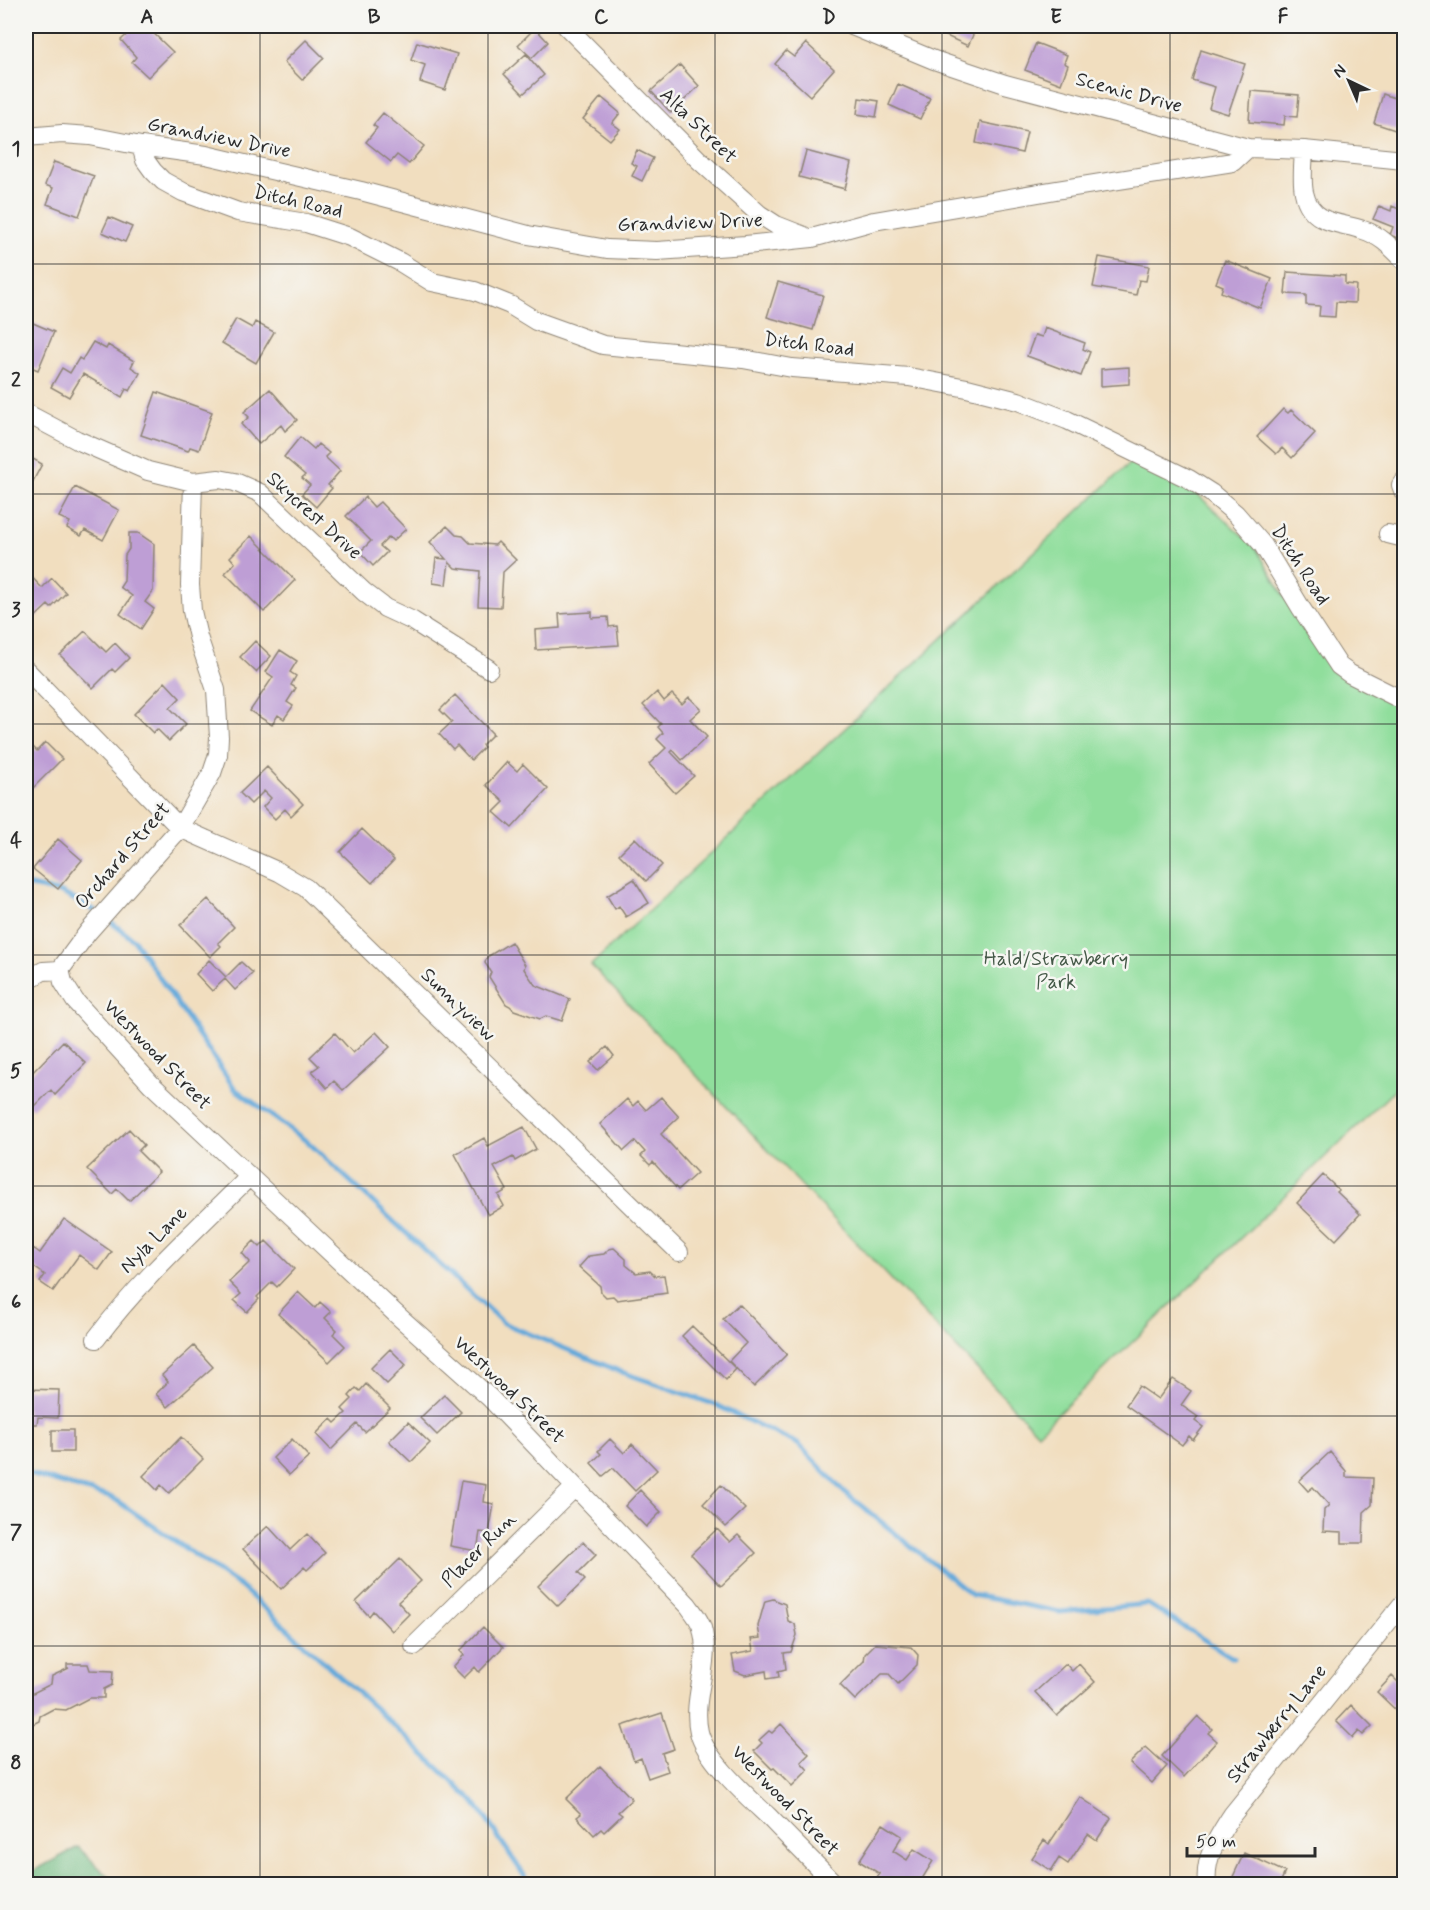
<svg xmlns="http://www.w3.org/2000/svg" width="1430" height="1910" font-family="Mynerve,sans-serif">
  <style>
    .green { fill: #90de9c; stroke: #5e8464; stroke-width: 1.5 }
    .forest { fill: #74bd84; stroke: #507458; stroke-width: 1.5 }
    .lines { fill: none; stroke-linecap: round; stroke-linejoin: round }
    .stream { stroke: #64a9da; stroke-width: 5 }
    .building { fill: #be9ed5 }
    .minor-casing { stroke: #8e8475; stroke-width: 20 }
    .minor { stroke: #fff; stroke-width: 18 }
    .grid { fill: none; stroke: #2b2b2b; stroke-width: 1.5; stroke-opacity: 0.55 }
    .labels { text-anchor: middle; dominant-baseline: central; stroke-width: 5; stroke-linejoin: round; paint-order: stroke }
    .street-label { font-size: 20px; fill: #2b2b2b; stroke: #f6f6f2 }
    .park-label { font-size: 20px; fill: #445847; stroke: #f6f6f2 }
    .neatline { fill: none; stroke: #2b2b2b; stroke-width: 2 }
    .grid-label { font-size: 20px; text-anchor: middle; font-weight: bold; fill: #2b2b2b }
  </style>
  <rect width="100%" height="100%" fill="#f6f6f2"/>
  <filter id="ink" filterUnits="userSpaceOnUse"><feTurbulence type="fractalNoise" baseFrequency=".0167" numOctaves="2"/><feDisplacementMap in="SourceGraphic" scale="12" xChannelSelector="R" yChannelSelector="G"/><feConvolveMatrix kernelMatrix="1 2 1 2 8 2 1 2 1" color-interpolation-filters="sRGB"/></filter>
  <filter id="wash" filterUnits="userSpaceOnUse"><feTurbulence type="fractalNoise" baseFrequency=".008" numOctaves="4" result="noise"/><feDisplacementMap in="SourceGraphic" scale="24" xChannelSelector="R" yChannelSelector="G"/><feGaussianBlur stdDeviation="1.35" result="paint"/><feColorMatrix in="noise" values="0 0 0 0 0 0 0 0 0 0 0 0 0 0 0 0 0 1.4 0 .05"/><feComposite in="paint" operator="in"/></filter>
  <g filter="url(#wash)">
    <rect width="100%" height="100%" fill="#f1debf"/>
    <path class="green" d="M1132,461L1197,494L1256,548L1302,626L1332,671L1404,709V1081L1038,1433L591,965Z"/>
    <path class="forest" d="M78,1847L116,1884H26V1875Z"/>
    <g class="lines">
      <path class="stream" d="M26,885L62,893L99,913L134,940L235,1089L309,1143L503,1323L619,1371L716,1405L798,1444L844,1492L972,1595L1060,1612L1148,1604L1233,1658
        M26,1473L113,1498L241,1587L376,1709L476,1804L530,1884"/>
    </g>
    <g id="blocks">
      <path class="building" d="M136,26H146L173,52L148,77L132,62L136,57L121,40Z
        M935,26H977L968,46L933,30Z
        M535,28L548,42L532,58L518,45Z
        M306,40L324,58L302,80L284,62Z
        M417,42L457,54L445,90L420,82L425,65L411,60Z
        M806,43L834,69L810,96L775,64L786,51L794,57Z
        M1036,43L1067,55L1064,63L1068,65L1061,84L1025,70Z
        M1201,50L1245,64L1228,114L1209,108L1215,87L1192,80Z
        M526,54L544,75L523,94L504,74Z
        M680,65L699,86L671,113L651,91Z
        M898,84L930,98L920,119L889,105Z
        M1251,91L1299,95L1297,117L1285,116L1284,125L1249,122Z
        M1383,94L1404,101V133L1374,123Z
        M601,97L620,113L612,123L620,129L610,140L583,119Z
        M859,98L879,101L876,117L857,114Z
        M383,113L424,146L409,164L397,155L391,162L366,142L377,128L373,125Z
        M980,122L1027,132L1022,153L976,143Z
        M637,150L653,158L642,181L632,176L637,166L631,163Z
        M806,151L851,163L845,189L799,177Z
        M54,162L94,176L79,216L47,204L53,188L45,185Z
        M1379,206L1391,211L1392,206L1404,211V236L1402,235L1400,239L1390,235L1393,227L1373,219Z
        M109,217L132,227L125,242L102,232Z
        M1099,257L1149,266L1146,281L1139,280L1136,295L1093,287Z
        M1225,260L1272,279L1260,308L1221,292L1223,286L1216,283Z
        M1287,272L1345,276V284L1356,285L1355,303L1336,302L1335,317L1319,316L1320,306L1306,305V295L1285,294Z
        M778,282L823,295L813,330L767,317Z
        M236,319L252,328L255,322L274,332L256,363L222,343Z
        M26,320L54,332L38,370L26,365Z
        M1045,328L1085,343L1083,349L1090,352L1081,376L1027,356L1035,335L1042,337Z
        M93,342L106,349L108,345L134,361L131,367L140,373L130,391L126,389L122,397L83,374L69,397L51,387L62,368L70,373L79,358L82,360Z
        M1129,367V384L1101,386V369Z
        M270,389L297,420L285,431L281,425L259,444L241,424L249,417L244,412Z
        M156,392L212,412L199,450L190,447L188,451L141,435Z
        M1283,409L1288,413L1291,410L1315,433L1292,458L1282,448L1276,454L1257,437Z
        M300,437L314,449L318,444L329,453L325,457L340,471L328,485L332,488L316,507L302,494L310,485L302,478L305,475L284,457Z
        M26,455L42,464L31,485L26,483Z
        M75,487L119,510L103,540L85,530L81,536L67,528L70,522L59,517Z
        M365,497L374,507L380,502L406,529L393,541L389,537L380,546L387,552L373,566L360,552L371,541L346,516Z
        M447,526L456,535L463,536L470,543L495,545L498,542L516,560L503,572L501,607L478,606L480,571L455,568L449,562L446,585L433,583L436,558L446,559L430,542Z
        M129,533H138L154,544L153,591L145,602L154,609L141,629L120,614L132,596L120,587L124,581L125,555L129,549Z
        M251,536L295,580L264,612L225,573L235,563L230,557Z
        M26,571L42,588L52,578L66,593L51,608L48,605L29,623L26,619Z
        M592,612V618L608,617L609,627L617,626L619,645L536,650L535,630L560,628L559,614Z
        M85,631L106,652L115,643L129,658L115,672L112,669L93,688L60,655Z
        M255,641L271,656L256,672L240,657Z
        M280,650L297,661L290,672L296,676L291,685L296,688L287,702L293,706L284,719L278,715L272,725L250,711L273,677L266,672Z
        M165,682L180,698L170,708L186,724L169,741L157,729L153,733L134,714Z
        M657,692L664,701L672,694L682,704L689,697L701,709L690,719L707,737L682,760L673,750L671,752L694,776L675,793L649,764L666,748L657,739L663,733L658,727L661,724L643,705Z
        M455,695L493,734L482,745L484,747L471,760L457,745L453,749L439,734L452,722L440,710Z
        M26,740L37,751L45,742L62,759L33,788L26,780Z
        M507,762L517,771L523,764L548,789L512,828L494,812L504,802L486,785Z
        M267,767L303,804L291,816L285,809L275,819L263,807L271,798L264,791L251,804L240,793Z
        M362,829L394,860L372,883L340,852Z
        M635,838L662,865L646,881L619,854Z
        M58,839L82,860L58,889L33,869Z
        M634,879L649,903L626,917L619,906L615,909L607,896Z
        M208,899L234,927L218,943L221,946L210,957L180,925Z
        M511,942L525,965L524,969L535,985L570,999L562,1021L546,1016L540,1019L514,1010L510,1006L506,1004L489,977L491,972L485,963L487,957Z
        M209,960L226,977L241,962L253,973L235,990L225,979L212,991L196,974Z
        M376,1032L390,1047L343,1090L334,1081L327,1088L312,1071L319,1066L310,1057L335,1033L353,1053Z
        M63,1041L86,1063L55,1095L51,1090L32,1109L26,1103V1079Z
        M607,1047L614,1056L598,1070L590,1062Z
        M661,1097L679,1117L661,1134L697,1173L678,1190L653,1162L650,1165L641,1156L645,1152L635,1141L624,1151L600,1124L627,1099L633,1106L638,1101L646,1110Z
        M524,1127L536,1149L515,1161L513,1157L494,1167L507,1190L498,1195L504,1206L488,1215L455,1154L484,1138L488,1146Z
        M129,1129L144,1145L138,1151L159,1172L129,1201L117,1189L112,1194L87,1169Z
        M1323,1175L1339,1190L1337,1192L1360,1214L1336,1240L1297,1203Z
        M64,1219L112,1252L99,1270L79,1255L53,1291L40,1282L45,1275L34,1267L31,1272L26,1268V1259L33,1248L40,1253Z
        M254,1241L260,1247L266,1241L294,1269L277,1287L272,1282L257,1297L259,1299L247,1312L234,1300L241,1294L229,1282L250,1262L242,1253Z
        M614,1248L626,1259V1265L636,1273L650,1271L655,1276L664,1275L667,1293L617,1300L613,1296L606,1297L601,1292L600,1286L579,1267L589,1256L604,1254L609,1249Z
        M298,1292L315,1308L320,1302L331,1312L325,1318L337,1330L333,1334L345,1346L329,1362L278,1314Z
        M739,1304L787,1354L754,1387L729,1361L746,1343L723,1319Z
        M692,1326L736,1369L726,1380L682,1336Z
        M194,1346L213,1367L168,1407L156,1394L168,1382L162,1375Z
        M390,1349L406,1365L387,1384L371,1368Z
        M1173,1379L1191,1391L1181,1405L1198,1417L1195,1421L1203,1427L1193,1440L1189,1436L1182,1445L1126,1405L1139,1386L1158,1399Z
        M366,1384L390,1408L365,1432L357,1424L331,1450L316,1434L331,1419L335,1423L346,1413L342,1409L352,1399L349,1396L356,1388L360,1391Z
        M26,1389L59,1390L58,1418L38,1417L37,1424H26Z
        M444,1395L461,1412L437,1435L420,1418Z
        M408,1422L430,1443L411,1462L389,1441Z
        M52,1430H73V1452H52Z
        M181,1437L203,1459L169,1493L161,1485L157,1490L143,1476Z
        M292,1439L309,1457L289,1475L273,1458Z
        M610,1439L624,1453L632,1444L657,1470L635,1491L613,1468L603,1476L591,1463L601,1454L598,1451Z
        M1330,1452L1346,1471V1477L1373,1478L1372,1505L1364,1512L1363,1543H1342V1532L1323,1531L1324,1510L1329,1505L1313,1487L1308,1491L1299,1481Z
        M461,1481L486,1485L484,1502L494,1504L489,1533L480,1532L477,1551L450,1546Z
        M721,1485L745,1509L726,1527L703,1504Z
        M640,1490L661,1512L646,1527L625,1506Z
        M268,1526L290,1550L307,1534L325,1553L307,1570L304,1567L281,1589L243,1549Z
        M717,1529L730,1542L738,1535L756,1553L721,1586L691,1554Z
        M583,1542L596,1555L578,1573L585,1580L558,1606L538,1586Z
        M400,1559L421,1581L398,1602L409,1614L392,1631L373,1611L369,1616L356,1602Z
        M773,1599L785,1604L788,1621L795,1624L797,1635L791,1652L784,1653L786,1669L778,1671L779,1677L767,1679L766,1671L745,1675L735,1671L732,1655L753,1651L751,1639L760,1638L758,1626L765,1601Z
        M483,1627L503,1647L479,1672L475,1667L464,1678L453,1667L464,1655L460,1651Z
        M875,1644L911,1647L918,1655L917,1665L898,1684L889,1674H882L855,1700L840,1685L864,1661L865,1654Z
        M67,1664H88L90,1670L113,1671L112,1685L104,1689V1698H89L66,1710L53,1709L40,1716L39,1721L29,1726L26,1719V1695H29L51,1684L52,1676L69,1668H67Z
        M1066,1664L1072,1671L1079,1664L1095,1682L1057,1716L1035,1692Z
        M1392,1676L1404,1688V1718L1377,1692Z
        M1351,1705L1372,1726L1363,1735L1359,1731L1353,1738L1336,1721Z
        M662,1713L674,1749L662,1753L668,1771L648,1778L641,1758L634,1761L622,1726Z
        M1198,1716L1212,1729L1208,1733L1217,1741L1184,1777L1162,1756Z
        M781,1724L809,1754L801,1762L808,1770L792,1786L774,1768L772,1769L754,1751L762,1743L759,1740L769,1731L772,1733Z
        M1146,1747L1167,1766L1152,1783L1130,1763Z
        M600,1766L632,1799L618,1812L622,1815L604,1832L601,1829L594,1835L577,1817L581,1814L566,1799Z
        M1080,1797L1111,1818L1097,1840L1088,1834L1068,1864L1059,1858L1051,1871L1032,1858L1044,1840L1049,1844Z
        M883,1824L902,1836L893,1851L907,1860L914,1849L933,1861L919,1884H882L875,1880L880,1874L859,1861Z
        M1244,1853L1285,1872L1281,1881L1289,1884H1240L1231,1881Z"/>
    </g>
  </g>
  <g filter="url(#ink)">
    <use href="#blocks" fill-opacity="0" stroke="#8e8475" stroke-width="1.5"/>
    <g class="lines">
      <g class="minor-casing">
        <path id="minor" d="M566,26L699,160L759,214L776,225L804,236
          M852,26L934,60L1005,84L1248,148L1304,150L1404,160
          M26,137L62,134L90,136L141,146L206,155L361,191L528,235L607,249L657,251L746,245L812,238L874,221L1056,190L1233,162L1248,148
          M141,146L145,160L153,171L163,181L183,192L238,212L306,223L350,237L400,262L432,282L475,291L510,305L536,321L603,345L743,359L792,368L909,377L967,388L1018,401L1067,420L1189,479L1211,493L1236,514L1263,545L1301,608L1339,666L1350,674L1404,701
          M1304,150C1303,174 1297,204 1322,218C1335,225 1350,225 1363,230C1380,235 1392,248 1404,260
          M26,413L77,440L148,471L193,482L219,479L235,482L260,493L364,592L385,608L413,621L489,669
          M1404,481L1401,485L1404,493
          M1388,534L1404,538
          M26,670L180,828L279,872L306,888L679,1252
          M60,970L63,982L75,1001L151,1084L396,1314L490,1398L688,1605C693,1612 700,1620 702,1628C712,1664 691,1697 699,1732C705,1759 748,1797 768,1816C790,1839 813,1862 835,1884
          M26,981L43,971L60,970L88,932L180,828L212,773L218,755L219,737L216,690L198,637L192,611L190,585L193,482
          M96,1339C140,1280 196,1230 248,1178
          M414,1646L575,1487
          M1207,1884C1204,1857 1218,1837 1232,1815L1404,1602"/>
      </g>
      <use href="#minor" class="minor"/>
    </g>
  </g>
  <path class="grid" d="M260,26V1884M488,26V1884M715,26V1884M942,26V1884M1170,26V1884M26,264H1404M26,494H1404M26,724H1404M26,955H1404M26,1186H1404M26,1416H1404M26,1646H1404"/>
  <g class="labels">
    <g class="street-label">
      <text transform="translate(1129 93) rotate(15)">Scenic Drive</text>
      <text transform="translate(698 126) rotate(44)">Alta Street</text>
      <text transform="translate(219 138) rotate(11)">Grandview Drive</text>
      <text transform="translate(298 202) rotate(13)">Ditch Road</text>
      <text transform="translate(690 223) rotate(-2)">Grandview Drive</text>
      <text transform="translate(809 345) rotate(7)">Ditch Road</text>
      <text transform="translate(314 516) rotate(42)">Skycrest Drive</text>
      <text transform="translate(1300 565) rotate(57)">Ditch Road</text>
      <text transform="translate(123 856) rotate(-49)">Orchard Street</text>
      <text transform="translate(458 1005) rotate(44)">Sunnyview</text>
      <text transform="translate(157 1055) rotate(46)">Westwood Street</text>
      <text transform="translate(154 1240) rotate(-45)">Nyla Lane</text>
      <text transform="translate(509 1390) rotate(44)">Westwood Street</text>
      <text transform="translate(479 1550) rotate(-45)">Placer Run</text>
      <text transform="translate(1277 1724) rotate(-51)">Strawberry Lane</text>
      <text transform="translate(785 1801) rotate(46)">Westwood Street</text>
    </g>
    <g class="park-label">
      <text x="1056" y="959">Hald/Strawberry<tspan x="1056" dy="23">Park</tspan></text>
    </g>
  </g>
  <rect width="1430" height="1910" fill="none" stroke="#f6f6f2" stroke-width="66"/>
  <g transform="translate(1349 81) rotate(316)" stroke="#f6f6f2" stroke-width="4.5" paint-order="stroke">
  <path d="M0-4.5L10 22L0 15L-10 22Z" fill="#2b2b2b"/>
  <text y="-9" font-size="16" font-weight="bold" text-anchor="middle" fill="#2b2b2b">N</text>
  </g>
  <path d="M1187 1847v9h128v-9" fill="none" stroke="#2b2b2b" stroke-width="3"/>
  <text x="1196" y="1847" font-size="18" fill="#2b2b2b" stroke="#f6f6f2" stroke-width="4.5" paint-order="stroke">50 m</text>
  <rect x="33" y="33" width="1364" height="1844" class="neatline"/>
  <g class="grid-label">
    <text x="147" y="23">A</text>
    <text x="374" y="23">B</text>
    <text x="601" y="23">C</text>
    <text x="829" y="23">D</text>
    <text x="1056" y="23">E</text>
    <text x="1283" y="23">F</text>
    <text x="16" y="155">1</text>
    <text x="16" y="386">2</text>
    <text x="16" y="616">3</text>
    <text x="16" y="847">4</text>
    <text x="16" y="1077">5</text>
    <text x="16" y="1308">6</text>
    <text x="16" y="1538">7</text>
    <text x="16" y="1769">8</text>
  </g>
</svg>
